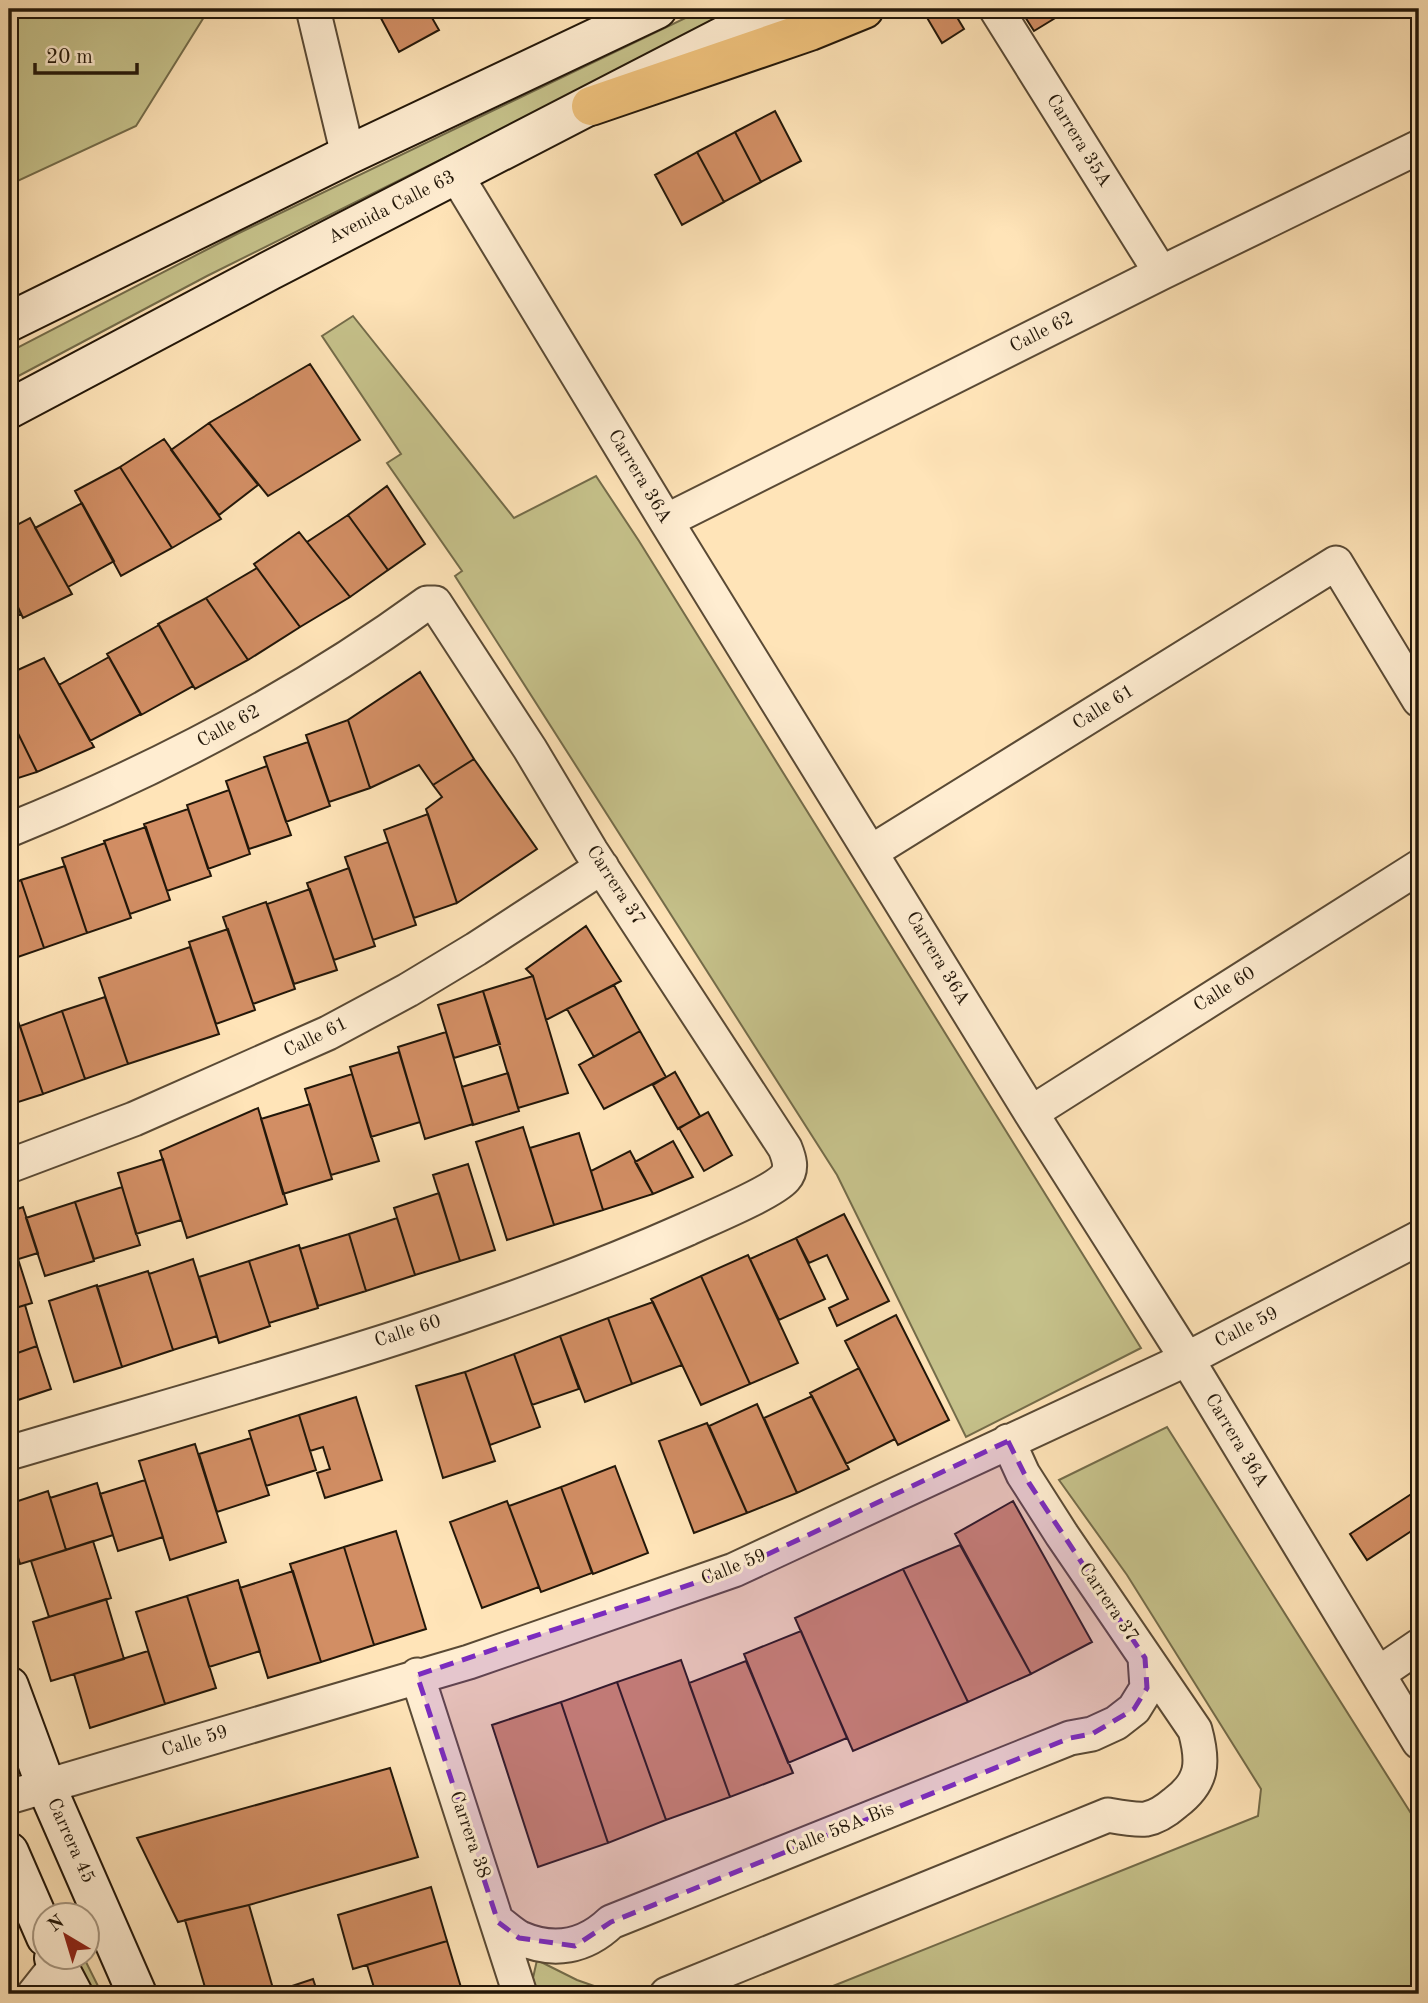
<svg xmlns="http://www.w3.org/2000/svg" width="1428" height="2003" font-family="'Old Standard TT',serif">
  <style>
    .green { fill: #c6c28b; stroke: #746c4a; stroke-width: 2 }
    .building { fill: #d28e64; stroke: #231709; stroke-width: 2 }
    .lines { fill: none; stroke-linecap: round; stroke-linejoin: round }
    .street-casing { stroke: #5a4a35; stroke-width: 37 }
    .secondary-casing { stroke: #231709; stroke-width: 42 }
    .highway-casing { stroke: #231709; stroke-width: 42 }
    .street { stroke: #ffedd1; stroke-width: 33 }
    .secondary { stroke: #ffedd1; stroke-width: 38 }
    .highway { stroke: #f0c27c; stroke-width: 38 }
    .marked { fill: #7b2cbf; fill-opacity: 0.2; stroke: #7b2cbf; stroke-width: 5; stroke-dasharray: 14 9; stroke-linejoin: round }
    .labels { text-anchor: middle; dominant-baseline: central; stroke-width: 6; stroke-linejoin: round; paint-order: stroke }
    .street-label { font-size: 19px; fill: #231709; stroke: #ffedd1 }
  </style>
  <rect width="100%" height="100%" fill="#ffe4b8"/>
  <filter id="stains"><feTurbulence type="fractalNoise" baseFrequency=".00286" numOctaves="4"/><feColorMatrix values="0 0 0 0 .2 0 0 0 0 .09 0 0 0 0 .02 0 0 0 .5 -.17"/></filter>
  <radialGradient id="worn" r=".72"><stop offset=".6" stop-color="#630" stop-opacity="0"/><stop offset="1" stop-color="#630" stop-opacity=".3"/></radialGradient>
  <path class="green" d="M9,9H209L136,126L9,185Z
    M704,9H743L207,276L9,381V352L237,234Z
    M353,316L514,518L596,476L639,541L1141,1348L966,1437L837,1175L455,576L462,571L387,463L401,454L322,336Z
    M1167,1427L1419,1826V1994H813L1258,1816L1261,1789L1127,1575L1059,1480Z
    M74,1958H84L102,1994H92Z
    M537,1960L577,1980L617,1994H537L533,1978Z"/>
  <path class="building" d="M376,9H427L439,30L399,52Z
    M939,9H952L964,29L942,43L926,16Z
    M1020,9H1070L1034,31Z
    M775,111L801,161L761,182L735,132Z
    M735,132L761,182L724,202L697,152Z
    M697,152L724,202L682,225L655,175Z
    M310,364L360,440L268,496L209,423Z
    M209,423L258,485L219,515L171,450Z
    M164,439L221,519L172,548L120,467Z
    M120,467L172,548L121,576L75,491Z
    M387,486L425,544L388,570L348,515Z
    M82,503L114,561L68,587L35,528Z
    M348,515L388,570L350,597L307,542Z
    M30,518L72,594L23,618L9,588V529Z
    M299,532L350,597L300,627L254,564Z
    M257,568L300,627L248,660L206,598Z
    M9,588L21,614L9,620Z
    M206,598L248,660L195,689L158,624Z
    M159,625L193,686L141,715L107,654Z
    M109,657L141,714L90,741L59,685Z
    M44,658L94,747L37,772L9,715V674Z
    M420,672L474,759L433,785L419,765L370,788L348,720Z
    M9,715L37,772L9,781Z
    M348,720L370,788L329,802L306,735Z
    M308,742L330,806L286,822L264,757Z
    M474,759L537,849L457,903L426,809L442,797L433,785Z
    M267,766L291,835L249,849L226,781Z
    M229,790L250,854L208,869L187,805Z
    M188,809L211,876L167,891L144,824Z
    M428,814L457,903L414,918L384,830Z
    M146,827L170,900L130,914L104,841Z
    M388,842L416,925L373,940L345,857Z
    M105,843L131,918L87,933L62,858Z
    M65,866L87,933L44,948L21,880Z
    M349,868L375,946L334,960L307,883Z
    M21,880L44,948L9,960V885Z
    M310,889L337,970L294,984L267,904Z
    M266,902L295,989L253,1004L223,917Z
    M586,926L621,981L546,1020L533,976L526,969Z
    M228,929L255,1010L216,1024L189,942Z
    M190,947L219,1034L128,1064L99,978Z
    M533,976L568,1093L518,1108L483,991Z
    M614,985L640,1031L594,1057L567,1009Z
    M483,991L500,1044L454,1058L438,1005Z
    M105,997L128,1064L85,1079L62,1011Z
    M62,1011L85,1079L43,1094L20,1026Z
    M18,1021L43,1094L9,1105V1024Z
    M640,1031L666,1077L604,1109L579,1065Z
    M446,1032L473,1124L425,1139L398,1047Z
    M399,1052L420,1122L371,1137L350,1067Z
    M675,1072L700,1116L678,1129L653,1085Z
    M508,1073L519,1111L473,1125L462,1087Z
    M352,1074L379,1161L331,1175L305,1089Z
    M310,1104L332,1179L283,1194L261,1119Z
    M258,1108L287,1204L187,1238L160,1151Z
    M708,1112L732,1155L704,1171L679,1128Z
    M523,1127L554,1225L507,1240L476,1142Z
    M579,1133L603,1210L554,1225L530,1148Z
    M673,1141L693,1177L653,1194L635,1162Z
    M630,1151L653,1194L603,1210L591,1171Z
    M163,1159L181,1220L136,1234L118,1173Z
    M468,1164L495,1250L460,1261L433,1175Z
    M122,1187L140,1245L94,1259L75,1202Z
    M439,1193L460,1261L415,1275L394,1208Z
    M75,1202L94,1261L45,1276L26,1218Z
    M23,1207L38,1253L9,1262V1212Z
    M844,1214L889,1301L837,1326L829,1308L848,1299L827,1255L809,1263L796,1238Z
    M397,1218L415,1275L366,1291L349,1234Z
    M349,1234L366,1291L318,1306L300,1249Z
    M796,1238L825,1299L779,1320L750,1259Z
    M299,1245L318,1308L269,1323L249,1261Z
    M748,1255L798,1363L750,1384L701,1276Z
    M18,1259L32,1303L9,1310V1262Z
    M193,1259L217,1336L173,1350L149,1274Z
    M249,1261L270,1326L219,1343L199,1277Z
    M148,1271L173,1350L122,1367L97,1287Z
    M701,1276L750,1384L701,1405L651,1299Z
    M97,1285L122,1367L74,1382L49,1301Z
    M653,1302L682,1365L632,1384L608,1318Z
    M25,1305L37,1346L9,1356V1310Z
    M896,1315L949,1420L898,1445L845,1341Z
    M608,1318L632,1384L585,1402L560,1336Z
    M560,1336L579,1389L532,1405L514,1354Z
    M37,1346L51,1389L9,1403V1356Z
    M514,1354L540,1427L490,1445L465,1372Z
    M859,1368L895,1439L846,1464L810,1393Z
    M465,1372L495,1461L443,1478L416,1386Z
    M812,1396L849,1469L797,1493L764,1418Z
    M356,1397L382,1480L325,1498L317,1473L330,1469L323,1447L310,1451L299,1415Z
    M757,1404L797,1493L747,1513L709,1426Z
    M299,1415L316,1470L266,1486L249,1431Z
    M707,1423L747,1513L694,1533L659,1441Z
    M251,1438L269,1495L217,1512L199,1454Z
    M195,1444L226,1542L170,1560L139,1461Z
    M615,1466L648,1553L593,1574L561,1487Z
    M145,1480L163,1537L118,1551L100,1494Z
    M97,1483L113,1535L66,1550L50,1498Z
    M561,1487L592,1573L541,1592L509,1506Z
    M1419,1489V1526L1367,1560L1350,1534Z
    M48,1491L66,1550L20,1564L9,1527V1504Z
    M507,1501L539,1587L482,1608L450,1522Z
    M1013,1501L1092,1642L1031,1674L955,1534Z
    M396,1531L426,1629L374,1645L344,1547Z
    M93,1541L111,1598L49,1617L31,1561Z
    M960,1545L1031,1674L968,1702L903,1569Z
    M344,1547L374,1645L321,1662L290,1564Z
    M903,1569L968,1702L853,1751L795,1618Z
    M293,1571L321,1662L268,1678L240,1588Z
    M238,1580L260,1651L209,1667L187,1596Z
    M187,1596L216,1688L165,1704L136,1612Z
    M106,1599L124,1659L51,1681L33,1622Z
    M801,1631L847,1738L788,1763L744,1654Z
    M148,1651L165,1704L90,1728L74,1674Z
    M681,1660L730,1797L666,1820L617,1682Z
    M746,1661L793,1773L730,1797L689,1683Z
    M617,1682L666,1820L608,1843L561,1702Z
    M561,1702L608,1843L538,1867L492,1725Z
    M390,1768L418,1857L249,1905L178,1922L137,1838Z
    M431,1887L447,1941L353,1969L338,1915Z
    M249,1905L274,1992L266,1994H207L185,1920Z
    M447,1941L463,1994H376L367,1965Z
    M313,1979L318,1994H266L274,1992Z"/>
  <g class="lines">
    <g class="street-casing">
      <path id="street" d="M313,9L348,155
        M996,9L1161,273
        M456,175L666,521L1031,1113L1187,1359L1419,1742
        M666,521L1161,273L1419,147
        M9,830C157,770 298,697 427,603H435L530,749L591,851L785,1148C789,1158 793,1169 785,1178C772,1193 708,1219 687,1229C471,1325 235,1386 9,1453
        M871,852L1336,563L1419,700
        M1031,1113L1419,867
        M9,1166L134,1119L328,1033L408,990L476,949L602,867
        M1378,1674L1419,1646
        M417,1675L520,1994
        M9,1797L469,1662L734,1570L1187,1359L1419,1238
        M498,1922C505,1927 512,1934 520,1938C554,1953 585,1947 611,1922L1070,1738L1092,1734L1116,1723L1134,1709L1147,1688L1145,1658
        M34,1994L57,1965
        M667,1994L1108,1815C1119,1817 1134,1820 1146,1819C1156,1817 1167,1810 1175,1803C1203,1782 1204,1763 1195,1730L1062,1535L1023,1474L1008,1441"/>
    </g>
    <g class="secondary-casing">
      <path id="secondary" d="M9,322L348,155L657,9
        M9,409L269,271L776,9
        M9,1686L46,1786L137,1994
        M9,1852L46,1937
        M54,1958L73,1994"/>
    </g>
    <g class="highway-casing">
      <path id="highway" d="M591,106L810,31L864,9"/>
    </g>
    <use href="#street" class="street"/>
    <use href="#secondary" class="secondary"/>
    <use href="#highway" class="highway"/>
  </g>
  <path class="marked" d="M1008,1441L1029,1483L1145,1658L1147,1688L1134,1709L1092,1734L1070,1738L611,1922L575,1946L519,1938L498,1922L417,1675L734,1570Z"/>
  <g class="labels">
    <g class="street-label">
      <text transform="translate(1078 141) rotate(58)">Carrera 35A</text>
      <text transform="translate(392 208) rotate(-27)">Avenida Calle 63</text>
      <text transform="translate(1042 333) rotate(-27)">Calle 62</text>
      <text transform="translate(639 477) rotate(59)">Carrera 36A</text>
      <text transform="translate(1104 708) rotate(-32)">Calle 61</text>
      <text transform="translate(229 727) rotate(-29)">Calle 62</text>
      <text transform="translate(615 886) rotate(57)">Carrera 37</text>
      <text transform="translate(937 959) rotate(59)">Carrera 36A</text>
      <text transform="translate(1225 990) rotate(-32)">Calle 60</text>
      <text transform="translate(316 1038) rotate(-26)">Calle 61</text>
      <text transform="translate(1247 1328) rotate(-27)">Calle 59</text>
      <text transform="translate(408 1332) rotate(-18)">Calle 60</text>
      <text transform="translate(1236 1441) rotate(59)">Carrera 36A</text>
      <text transform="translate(734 1568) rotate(-22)">Calle 59</text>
      <text transform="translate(1108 1603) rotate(56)">Carrera 37</text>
      <text transform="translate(195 1742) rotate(-17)">Calle 59</text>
      <text transform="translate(840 1830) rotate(-22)">Calle 58A Bis</text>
      <text transform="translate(469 1835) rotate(71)">Carrera 38</text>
      <text transform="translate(70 1841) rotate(66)">Carrera 45</text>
    </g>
  </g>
  <rect width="1428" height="2003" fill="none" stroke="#ffe4b8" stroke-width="35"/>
  <rect x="10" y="10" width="1407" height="1982" fill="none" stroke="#231709" stroke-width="3.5"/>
  <rect x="18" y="18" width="1393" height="1968" fill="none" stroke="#231709" stroke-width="2"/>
  <g transform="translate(66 1936) rotate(322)"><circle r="33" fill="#ffedd1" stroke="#a79781" stroke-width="2"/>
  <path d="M0-5L12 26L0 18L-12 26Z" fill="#8f2418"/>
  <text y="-10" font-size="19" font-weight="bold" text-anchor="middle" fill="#231709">N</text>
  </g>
  <path d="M35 63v10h102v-10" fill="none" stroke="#231709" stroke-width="3.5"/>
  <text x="46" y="63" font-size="21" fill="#231709" stroke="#ffedd1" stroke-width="5" paint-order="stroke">20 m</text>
  <rect width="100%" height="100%" filter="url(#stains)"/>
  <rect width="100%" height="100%" fill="url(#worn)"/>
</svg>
